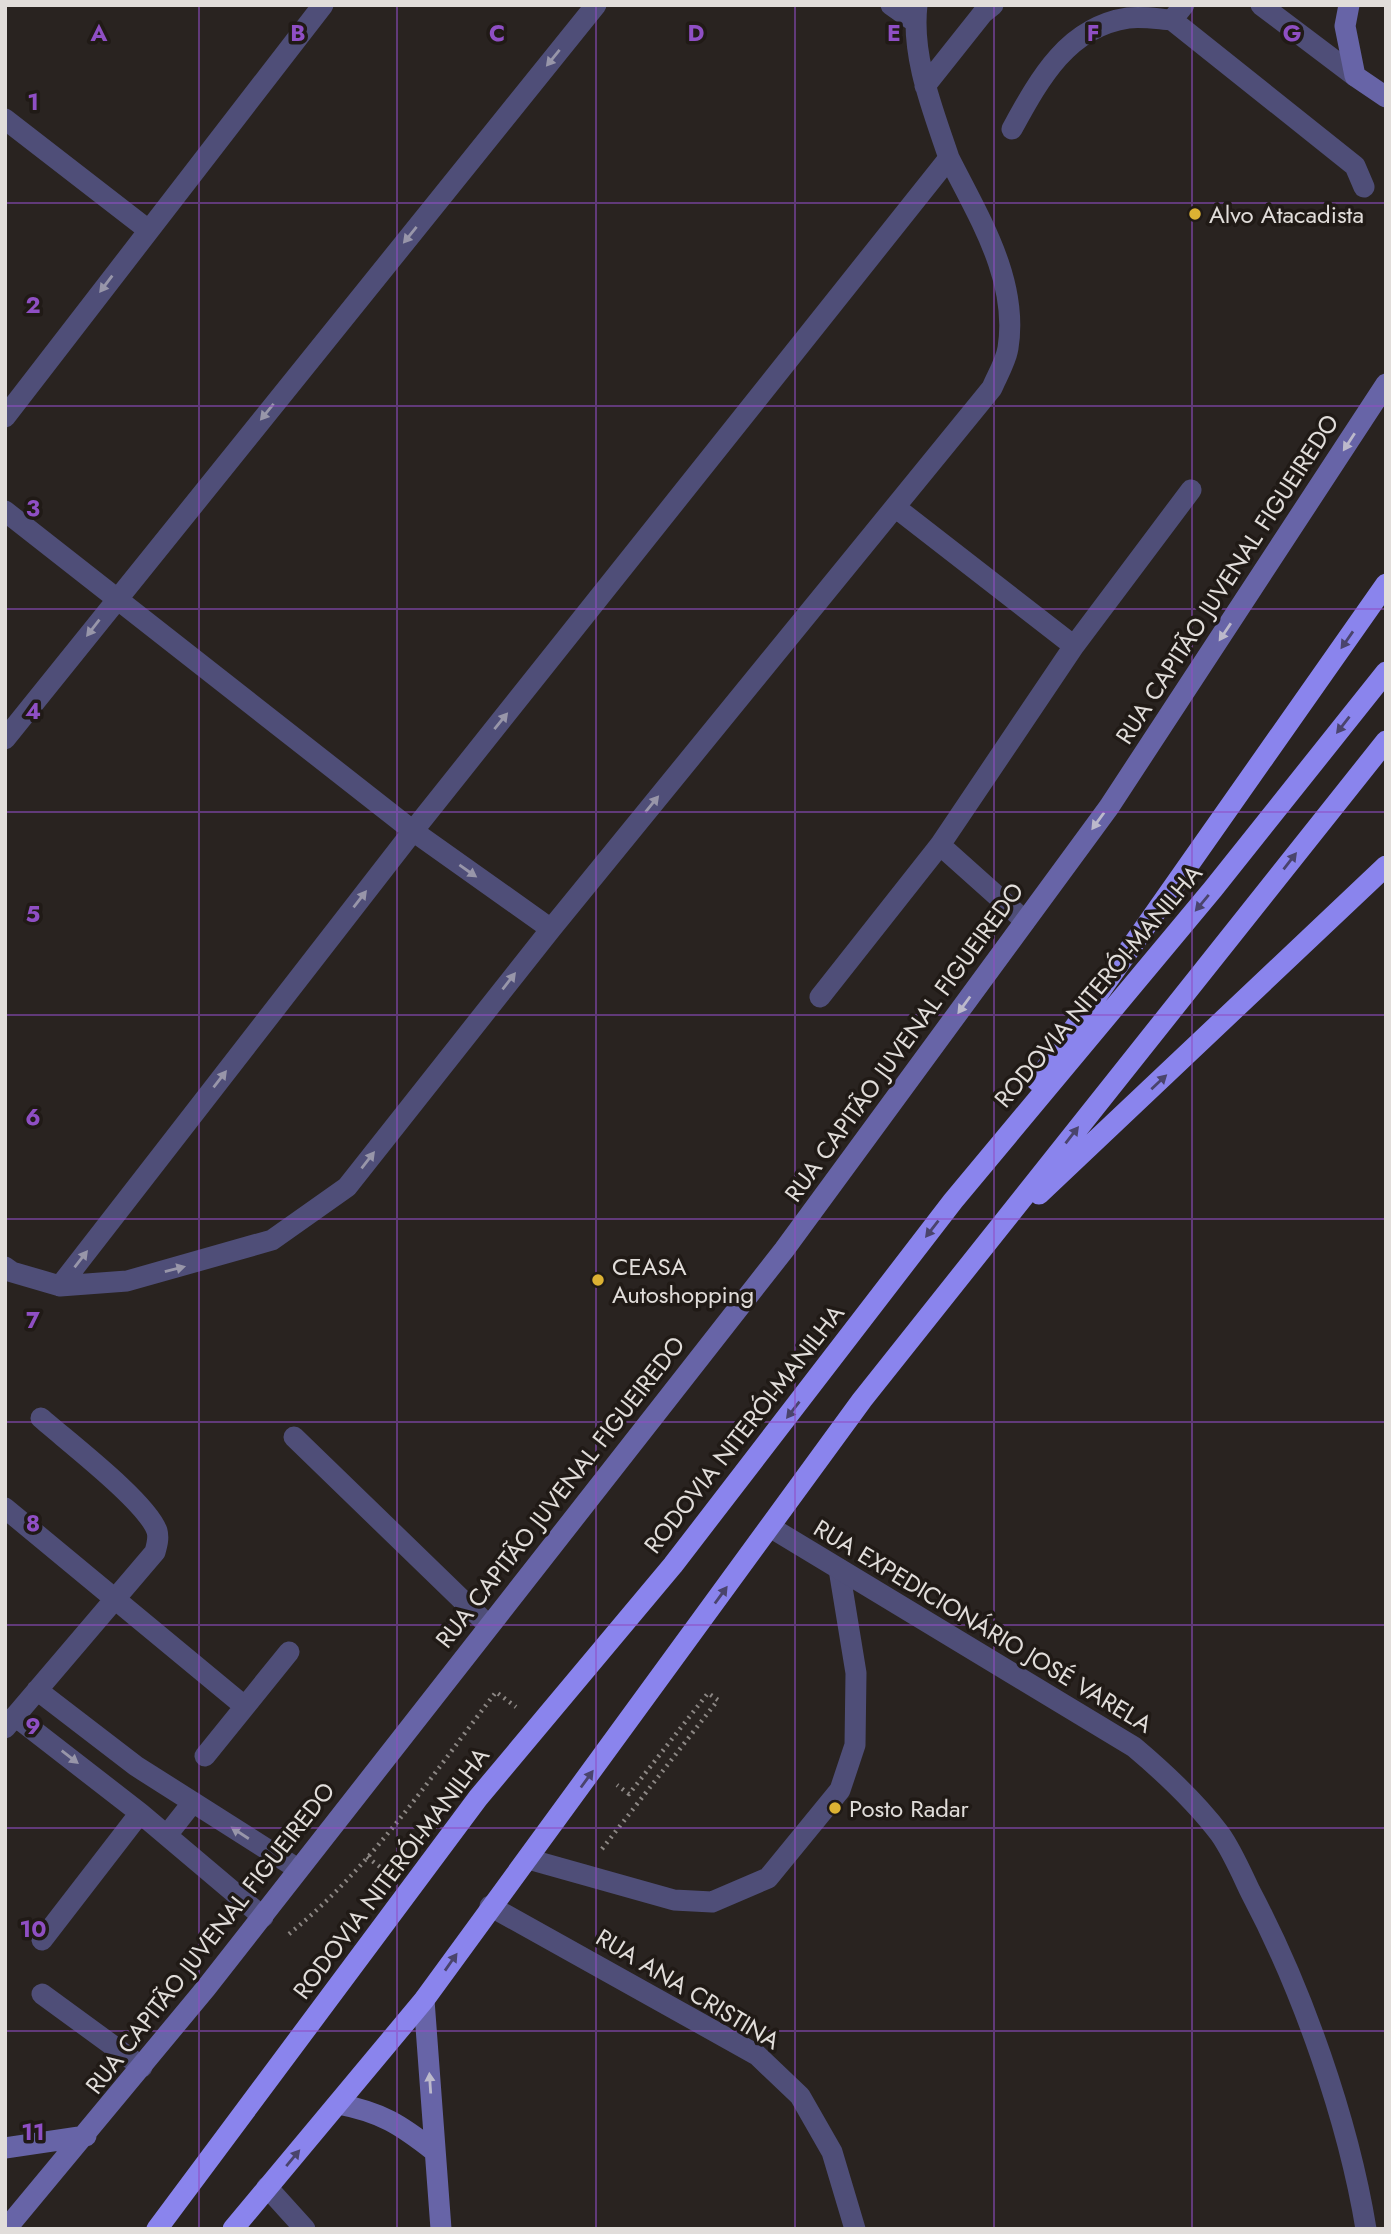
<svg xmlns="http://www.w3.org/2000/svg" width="1391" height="2234" font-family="Jost,sans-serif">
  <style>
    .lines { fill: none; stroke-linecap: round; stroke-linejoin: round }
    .path { stroke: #8c8784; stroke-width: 4.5; stroke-dasharray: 2 5; stroke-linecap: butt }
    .lane { stroke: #4f4e78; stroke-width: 21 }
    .street { stroke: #4f4e78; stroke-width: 21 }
    .secondary { stroke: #6764a7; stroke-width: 21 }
    .highway { stroke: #8a84ed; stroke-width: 21 }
    .oneway { fill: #9896a9 }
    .oneway2 { fill: #bcb9cb }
    .oneway3 { fill: #4a446c }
    .grid { fill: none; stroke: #8f4fc4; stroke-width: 2; stroke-opacity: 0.55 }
    .poi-dot { fill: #dcb233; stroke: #201a16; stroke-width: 2.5 }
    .labels { text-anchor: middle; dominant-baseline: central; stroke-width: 7; stroke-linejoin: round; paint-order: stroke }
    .poi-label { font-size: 24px; fill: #e1ddda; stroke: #201a16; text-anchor: start }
    .street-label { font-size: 24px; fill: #e1ddda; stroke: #201a16 }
    .grid-label { font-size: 23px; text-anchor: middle; font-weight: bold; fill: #8f4fc4; stroke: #201a16; stroke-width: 7; stroke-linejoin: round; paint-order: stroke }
  </style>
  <rect width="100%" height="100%" fill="#292320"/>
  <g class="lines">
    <path class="path" d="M602,1849L718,1700L708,1693L629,1794L617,1785
      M367,1857L388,1873
      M289,1934C371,1868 432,1775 496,1692L516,1707"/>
    <path class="lane" d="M891,5L915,22
      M1261,5L1355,76
      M1172,20L1355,166L1364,187
      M925,86L983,13L993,5
      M5,119L147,229
      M1012,129C1039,80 1067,27 1128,18C1142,16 1158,19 1172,20L1184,5
      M5,417L323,5
      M5,511L413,831L551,929
      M1074,646L1191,490
      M5,739L596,5
      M940,845L1025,921
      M820,997L940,845L1074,646L895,507
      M5,1267L12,1272L60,1286L413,831L949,158C933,110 911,57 917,5
      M60,1286L127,1281L272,1240L347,1187L551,929L992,388C997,376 1006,361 1008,348C1019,280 978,216 949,158
      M294,1437L489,1626
      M5,1508L243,1705
      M37,1690L136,1766L298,1869
      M15,1716L140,1813L263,1917
      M5,1728L155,1552C157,1545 159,1538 157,1531C147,1502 67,1441 41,1418
      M205,1756L289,1652
      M167,1835L193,1802
      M528,1859L674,1900L712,1902L768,1878L840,1790L855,1745L856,1673L839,1569
      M42,1940L140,1813
      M42,1994L142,2067
      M267,2187L305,2229"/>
    <path class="street" d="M770,1527L1134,1747C1166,1774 1195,1801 1220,1834C1232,1851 1241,1872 1250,1891C1302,1989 1348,2119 1366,2229
      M490,1906L757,2055L800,2096L832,2152L855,2229"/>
    <path class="secondary" d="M1349,5L1345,26L1355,76L1386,97
      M424,2000L441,2229
      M338,2104C381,2112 401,2125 434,2151
      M5,2148L86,2136
      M6,2229L206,1988L784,1250L1109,807L1386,384"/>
    <path class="highway" d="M1037,1081L1386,584
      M1039,1194L1386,866
      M157,2229L478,1798L673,1565L953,1201L1213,889L1386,672
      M233,2229L424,2000L862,1400L1386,741"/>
  </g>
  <defs><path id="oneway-solid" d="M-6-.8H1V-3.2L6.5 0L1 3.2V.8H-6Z" transform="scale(1.75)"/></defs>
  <g class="oneway">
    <use href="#oneway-solid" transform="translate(553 58) rotate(129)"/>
    <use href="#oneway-solid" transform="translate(410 235) rotate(129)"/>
    <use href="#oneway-solid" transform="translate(106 284) rotate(127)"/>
    <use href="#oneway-solid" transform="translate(267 412) rotate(129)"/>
    <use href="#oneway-solid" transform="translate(93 628) rotate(128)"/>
    <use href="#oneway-solid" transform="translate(501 721) rotate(-51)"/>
    <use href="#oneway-solid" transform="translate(652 804) rotate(-51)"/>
    <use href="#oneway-solid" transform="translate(468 871) rotate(35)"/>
    <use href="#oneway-solid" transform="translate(360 899) rotate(-52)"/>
    <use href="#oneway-solid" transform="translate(509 981) rotate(-52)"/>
    <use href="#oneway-solid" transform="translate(220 1079) rotate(-52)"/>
    <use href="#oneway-solid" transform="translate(368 1160) rotate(-52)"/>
    <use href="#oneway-solid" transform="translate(81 1259) rotate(-52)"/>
    <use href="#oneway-solid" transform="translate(175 1269) rotate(-14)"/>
    <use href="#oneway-solid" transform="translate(70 1757) rotate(38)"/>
    <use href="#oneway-solid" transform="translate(240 1833) rotate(-147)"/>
  </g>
  <g class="oneway2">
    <use href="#oneway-solid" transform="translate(1349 442) rotate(123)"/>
    <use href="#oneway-solid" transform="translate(1225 632) rotate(124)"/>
    <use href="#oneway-solid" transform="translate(1098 821) rotate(126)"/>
    <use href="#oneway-solid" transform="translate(964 1005) rotate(126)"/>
    <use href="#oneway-solid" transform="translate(430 2083) rotate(-94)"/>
  </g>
  <g class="oneway3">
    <use href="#oneway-solid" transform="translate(1347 640) rotate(125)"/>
    <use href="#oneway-solid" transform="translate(1343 725) rotate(128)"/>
    <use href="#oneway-solid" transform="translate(1290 861) rotate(-52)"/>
    <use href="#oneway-solid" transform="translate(1202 903) rotate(130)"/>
    <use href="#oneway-solid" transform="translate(1159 1082) rotate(-43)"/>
    <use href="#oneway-solid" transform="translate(1072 1135) rotate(-52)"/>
    <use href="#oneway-solid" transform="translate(932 1229) rotate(128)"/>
    <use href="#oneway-solid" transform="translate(793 1410) rotate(128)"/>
    <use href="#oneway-solid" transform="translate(721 1595) rotate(-54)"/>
    <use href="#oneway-solid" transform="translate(587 1779) rotate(-54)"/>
    <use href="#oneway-solid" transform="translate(451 1962) rotate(-55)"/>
    <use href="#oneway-solid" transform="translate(293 2158) rotate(-50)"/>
  </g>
  <path class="grid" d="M199,5V2229M397,5V2229M596,5V2229M795,5V2229M994,5V2229M1192,5V2229M5,203H1386M5,406H1386M5,609H1386M5,812H1386M5,1015H1386M5,1219H1386M5,1422H1386M5,1625H1386M5,1828H1386M5,2031H1386"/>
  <g class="poi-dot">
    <circle cx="1195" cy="214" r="7"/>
    <circle cx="598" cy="1280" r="7"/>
    <circle cx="835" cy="1808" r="7"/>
  </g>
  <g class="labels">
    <g class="poi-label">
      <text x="1209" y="214">Alvo Atacadista</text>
      <text x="612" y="1266">CEASA<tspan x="612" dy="28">Autoshopping</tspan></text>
      <text x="849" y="1808">Posto Radar</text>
    </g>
    <g class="street-label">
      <text transform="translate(1227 579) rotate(-57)">RUA CAPITÃO JUVENAL FIGUEIREDO</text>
      <text transform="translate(1098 986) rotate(-50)">RODOVIA NITERÓI-MANILHA</text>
      <text transform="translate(904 1042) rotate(-54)">RUA CAPITÃO JUVENAL FIGUEIREDO</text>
      <text transform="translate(744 1429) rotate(-52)">RODOVIA NITERÓI-MANILHA</text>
      <text transform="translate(560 1492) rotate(-52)">RUA CAPITÃO JUVENAL FIGUEIREDO</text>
      <text transform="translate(983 1626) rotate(31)">RUA EXPEDICIONÁRIO JOSÉ VARELA</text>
      <text transform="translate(391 1873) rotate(-53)">RODOVIA NITERÓI-MANILHA</text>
      <text transform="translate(210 1938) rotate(-52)">RUA CAPITÃO JUVENAL FIGUEIREDO</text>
      <text transform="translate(688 1989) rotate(31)">RUA ANA CRISTINA</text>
    </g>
  </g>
  <g class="grid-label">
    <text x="99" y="41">A</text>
    <text x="298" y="41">B</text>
    <text x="497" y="41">C</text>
    <text x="696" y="41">D</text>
    <text x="894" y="41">E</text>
    <text x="1093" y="41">F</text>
    <text x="1292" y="41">G</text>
    <text x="33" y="110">1</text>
    <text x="33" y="313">2</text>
    <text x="33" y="516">3</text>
    <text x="33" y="719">4</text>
    <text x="33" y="922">5</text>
    <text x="33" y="1125">6</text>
    <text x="33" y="1328">7</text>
    <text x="33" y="1531">8</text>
    <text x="33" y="1734">9</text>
    <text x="33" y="1937">10</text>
    <text x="33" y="2140">11</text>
  </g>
  <rect width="1391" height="2234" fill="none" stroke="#e1ddda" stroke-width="14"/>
</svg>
